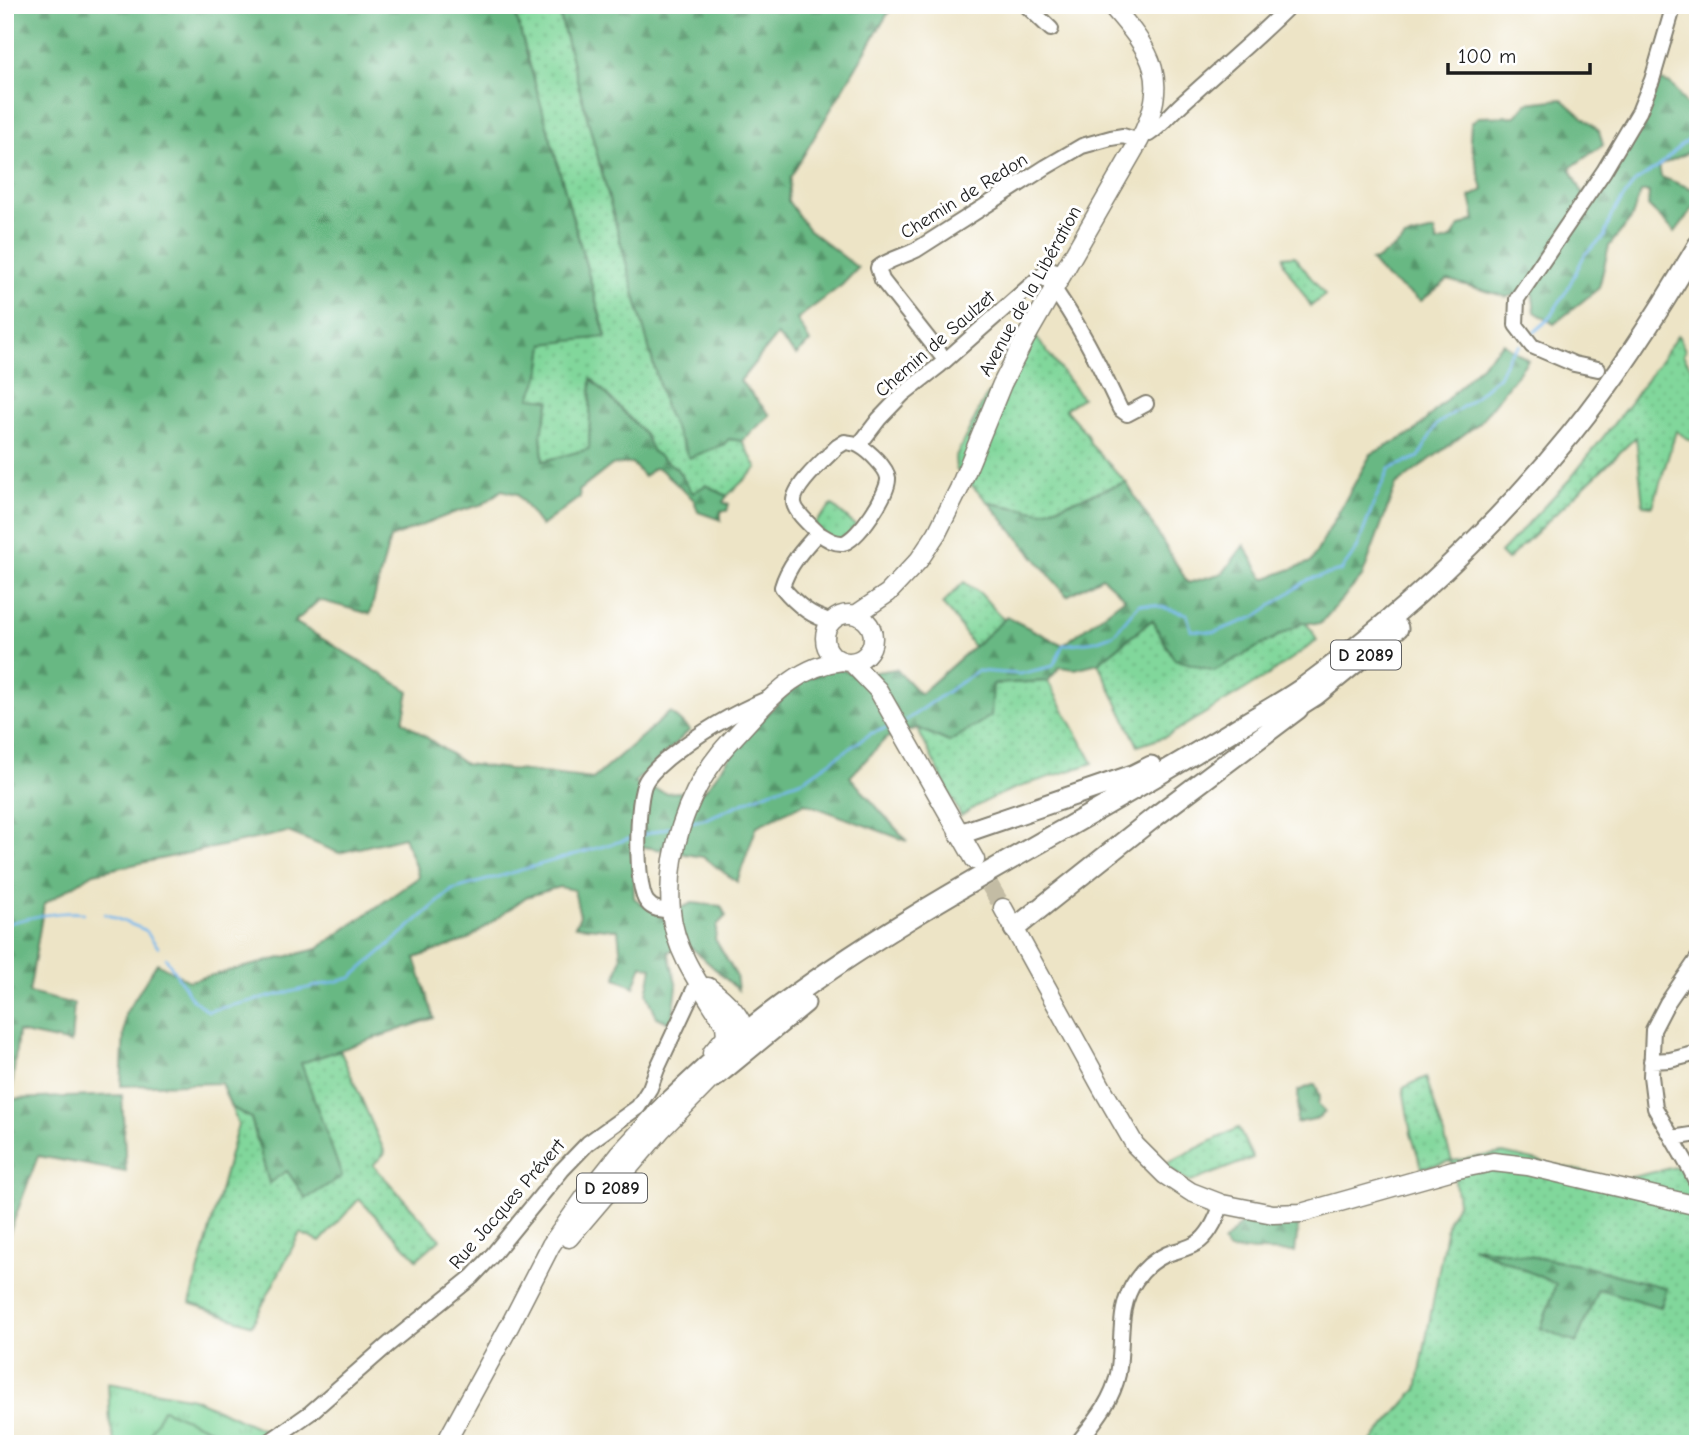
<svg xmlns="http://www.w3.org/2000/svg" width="1703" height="1449" font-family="'Comic Neue',sans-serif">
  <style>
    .grass { fill: url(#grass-dots); stroke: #4e7a5c; stroke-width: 2; fill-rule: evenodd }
    .forest { fill: url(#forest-firs); stroke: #426a50; stroke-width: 2 }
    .park { fill: url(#park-tufts); stroke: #4e7a5c; stroke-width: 2 }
    .pitch { fill: #81d79b; stroke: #4e7a5c; stroke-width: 2 }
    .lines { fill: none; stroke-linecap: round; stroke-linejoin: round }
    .stream { stroke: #79baee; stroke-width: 2.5 }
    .major-tunnel { stroke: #c3bca4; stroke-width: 18; stroke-dasharray: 18 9; stroke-linecap: butt }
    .minor-casing { stroke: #848071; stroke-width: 18 }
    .major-casing { stroke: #848071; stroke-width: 21 }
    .highway-casing { stroke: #848071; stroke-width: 23 }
    .minor { stroke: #fff; stroke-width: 14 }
    .major { stroke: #fff; stroke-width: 18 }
    .highway { stroke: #fff; stroke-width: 19 }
    .labels { text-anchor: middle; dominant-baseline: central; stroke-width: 6; stroke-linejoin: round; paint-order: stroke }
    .shield { fill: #fff; stroke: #606060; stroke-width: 2 }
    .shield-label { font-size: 18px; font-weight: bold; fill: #1c1c1c }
    .street-label { font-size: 19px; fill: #1c1c1c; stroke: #fff }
  </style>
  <defs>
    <pattern id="grass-dots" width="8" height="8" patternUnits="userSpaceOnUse" patternTransform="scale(1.75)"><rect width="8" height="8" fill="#81d79b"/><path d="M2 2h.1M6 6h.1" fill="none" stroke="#6fb885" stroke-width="1.8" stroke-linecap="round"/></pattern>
    <pattern id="forest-firs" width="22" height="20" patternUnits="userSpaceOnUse" patternTransform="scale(1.75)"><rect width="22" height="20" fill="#68b883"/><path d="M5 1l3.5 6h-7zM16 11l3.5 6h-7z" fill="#55956a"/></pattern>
    <pattern id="park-tufts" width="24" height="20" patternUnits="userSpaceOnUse" patternTransform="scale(1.75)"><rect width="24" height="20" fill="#81d79b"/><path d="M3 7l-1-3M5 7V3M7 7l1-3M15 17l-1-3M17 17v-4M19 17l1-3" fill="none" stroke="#6fb885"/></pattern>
  </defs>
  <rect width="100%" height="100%" fill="#fff"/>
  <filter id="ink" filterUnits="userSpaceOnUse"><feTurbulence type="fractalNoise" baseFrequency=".0143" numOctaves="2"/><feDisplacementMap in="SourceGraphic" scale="14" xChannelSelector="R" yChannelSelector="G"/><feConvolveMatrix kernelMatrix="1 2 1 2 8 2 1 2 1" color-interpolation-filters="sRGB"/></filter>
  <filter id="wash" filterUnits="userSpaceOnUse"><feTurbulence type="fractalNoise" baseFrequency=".00686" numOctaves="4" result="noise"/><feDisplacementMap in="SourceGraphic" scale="28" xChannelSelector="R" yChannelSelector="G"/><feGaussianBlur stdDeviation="1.57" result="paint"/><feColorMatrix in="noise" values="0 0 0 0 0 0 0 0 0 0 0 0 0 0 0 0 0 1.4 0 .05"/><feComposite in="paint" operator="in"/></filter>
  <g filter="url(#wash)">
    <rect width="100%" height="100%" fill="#ede4c6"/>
    <path class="grass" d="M513,5H557L666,411L723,445L728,439L742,441L757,468L727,496L706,485L693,494L676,468L653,452L644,433L591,379L589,449L543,462L541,434L550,401L529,399L540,374L544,343L606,336Z
      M1294,256L1325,295L1311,306L1284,264L1283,257Z
      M1678,335L1685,350L1683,355L1698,378V445L1676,431L1653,506L1643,505L1636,437L1507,560L1500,553L1570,479L1630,403Z
      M1036,337L1082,398L1065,409L1086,433L1091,445L1126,482L1042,512L989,503L956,469L955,458L985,398Z
      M832,505L863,532L840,549L814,524Z
      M964,582L980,593L1004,620L974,647L953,616L942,604Z
      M1152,620L1174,659L1213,670L1304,622L1311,629L1317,641L1264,678L1167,736L1138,746L1098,663Z
      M1048,681L1093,763C1050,778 999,789 961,816L917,728L949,742L993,684Z
      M340,1050L385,1153L373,1165L440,1239L417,1259L359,1199L320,1242L300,1233L252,1325L190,1303L238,1124L231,1107L251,1118L269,1183L301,1063Z
      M1426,1077L1452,1161L1503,1153L1620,1180L1684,1165L1698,1179V1444H1369L1417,1389L1448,1220L1458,1202L1452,1161L1422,1168L1411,1134L1403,1088ZM1475,1247L1579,1265L1667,1289L1660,1307L1598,1288L1541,1328L1557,1284Z
      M1238,1128L1253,1158L1191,1182L1178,1175L1165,1164Z"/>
    <path class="forest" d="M5,5H513L606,337L544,344L540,374L530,398L550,400L541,434L543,461L589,449L591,378L644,433L653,452L676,468L693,493L706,485L727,496L723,502L729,505L727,511H721V520L698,512L694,500L660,469L654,468L644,477L632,463L612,465L579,491L580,497L541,526L517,494L502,490L483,504L453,513L390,538L370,614L319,600L295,622L409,691L403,721L465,764L593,779L670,712L690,730L634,783L666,793L705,790L750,730L799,683L833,666L856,675L896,669L920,694L1007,617L1063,645L1125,598L1102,577L1067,596L989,503L1042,512L1126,482L1188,583L1223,573L1244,545L1264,579L1311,562L1371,454L1413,433L1503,343L1528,360L1479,423L1396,485L1362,577L1320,624L1304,622L1214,671L1174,659L1152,620L1098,663L1075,669L1060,667L1048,681L993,684L991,716L949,742L918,728L886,738L850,777L907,841L805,803L757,826L737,882L703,857L633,845L634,898L662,917L692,903L721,906L726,916L717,925L715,939L736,975L738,990L692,948L668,951L677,987L672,1024L657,1017L647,994L652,968L642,965L634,987L616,978L621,958L618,930L575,926L580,916L574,890L559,887L526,897L467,940L415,958L434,1018L301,1063L342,1176L306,1199L287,1171L269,1183L251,1118L231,1107L221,1083L121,1086L125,1014L157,963L189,981L317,949L419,877L404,837L339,853L288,832L94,873L44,904L29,993L74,1004L71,1043L18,1032L11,1099L122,1095L126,1172L38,1156L5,1245Z
      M557,5H893L790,178L788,201L808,229L858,268L842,285L797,319L810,342L796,355L777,335L740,381L770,415L742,441L729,439L723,445L689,458L666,411Z
      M1661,81L1671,84L1689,108L1692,125L1698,119V148L1659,166L1661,177L1698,191V202L1675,232L1648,206L1649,192H1641L1631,219L1609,246L1599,288L1554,324L1535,312L1532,289L1507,297L1448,280L1421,301L1386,278L1371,261L1376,260L1401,243L1405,238L1434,231L1437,243L1451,239L1459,227L1475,219L1470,197L1483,190L1470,139L1471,123L1478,117L1516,116L1527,103L1562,99L1599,131L1603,145L1570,168L1583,194L1626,144Z
      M1315,1084L1320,1095L1318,1104L1325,1112L1319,1118L1296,1123C1297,1113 1299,1100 1298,1091Z
      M1245,1219L1260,1226L1299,1220L1295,1252L1228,1250L1223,1243Z
      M1471,1246L1579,1265L1667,1288L1661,1307L1598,1289L1576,1343L1541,1328L1556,1284Z"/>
    <path class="park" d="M108,1383L193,1398L272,1434L258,1444H115L110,1424Z"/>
    <path class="pitch" d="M163,1409L221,1434L215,1444H171L150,1433Z"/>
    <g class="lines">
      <path class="stream" d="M1533,333L1548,320L1567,290L1585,254L1604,237L1612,214L1635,182L1659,166L1681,145L1698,134
        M905,721L977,671L1020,674L1053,666L1063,645L1095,641L1114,634L1139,604L1154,605L1187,614L1191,630L1215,632L1255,617L1309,579L1341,571L1357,549L1373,505L1389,469L1419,457L1436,425L1468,403L1499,376L1509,355L1520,345
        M692,822L708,818L770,791L805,779L870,734L889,727
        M643,835L673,826
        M105,914L145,930L158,947
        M5,924C31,917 56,911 83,913
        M166,958L192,999L208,1011L351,978L452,890L632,838"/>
    </g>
  </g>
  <g filter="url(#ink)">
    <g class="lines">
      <path class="major-tunnel" d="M976,862L1003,908"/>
      <g class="minor-casing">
        <path id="minor" d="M1026,5L1051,29
          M1144,131L1149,134C1163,125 1173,111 1185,101C1220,69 1256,39 1290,5
          M1048,281C1078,321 1099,364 1120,409L1127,414L1146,404
          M945,360L882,280L878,268C887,260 904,256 916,250L1046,167L1082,146L1111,138L1123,136L1139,141
          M1598,369L1574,364L1532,346L1516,325L1517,299L1604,171L1639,112L1652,80L1674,5
          M859,445L879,419L903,394L939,366L1041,276L1053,270L1063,272
          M818,533C811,526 795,512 794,503C792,487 826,458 837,447L845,442C850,443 856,443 860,446C869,451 887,468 888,478C889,493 858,540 843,543C833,544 825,537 818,533C803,549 788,566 782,587C795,603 811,617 831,621
          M671,910C661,910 653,910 647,902C635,887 636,797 646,781C651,772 660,765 668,758C699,733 733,713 769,698
          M1698,958L1667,1003L1653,1030L1651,1076L1655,1108L1690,1169L1698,1185
          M1651,1061L1670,1060L1698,1053
          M1672,1138L1698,1134
          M266,1444L310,1413L389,1344L472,1277L490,1258L562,1170L588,1143L638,1107L650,1088L657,1069L698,981
          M1077,1444C1094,1422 1112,1402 1118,1374C1124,1343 1116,1308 1136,1280C1143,1270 1154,1260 1165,1255C1176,1250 1190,1249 1200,1241C1211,1232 1217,1217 1222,1204"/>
      </g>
      <g class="major-casing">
        <path id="major" d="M825 638a24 24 0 1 1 48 0a24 24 0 1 1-48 0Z
          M857,614L888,593L919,560L937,533L959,489L1002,384L1025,339L1139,141C1171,80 1153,53 1111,5
          M851,662L878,690L975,860
          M1003,908L1102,1088L1135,1145L1165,1175L1191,1192L1222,1204L1273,1214L1301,1213L1453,1170L1493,1162L1528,1166L1698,1206
          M708,987C724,999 753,1024 742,1045
          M712,1053L726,1036L725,1025C703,989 675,954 671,911C666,855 686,795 721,752C730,741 741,730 750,720C775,692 803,665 842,661
          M569,1238L661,1130L724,1066
          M445,1444L510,1325L551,1245L585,1197L620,1153L667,1102"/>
      </g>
      <g class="highway-casing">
        <path id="highway" d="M1286,714L1316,695L1398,628
          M959,833L969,831L1133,775L1151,766
          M1014,929L1156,816L1298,709
          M715,1077L805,1003
          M657,1113C692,1080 727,1046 765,1017C863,942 969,883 1075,823C1131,791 1187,759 1242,725C1262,713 1282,702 1301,689C1401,616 1493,530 1571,434C1619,375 1660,310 1698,245"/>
      </g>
      <use href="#minor" class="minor"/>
      <use href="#major" class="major"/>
      <use href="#highway" class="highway"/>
    </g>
  </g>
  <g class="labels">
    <g class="shield">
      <rect x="1331" y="640.5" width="70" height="29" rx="5"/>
      <rect x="577" y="1173.5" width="70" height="29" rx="5"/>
    </g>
    <g class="shield-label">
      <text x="1366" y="655">D 2089</text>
      <text x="612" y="1188">D 2089</text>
    </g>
    <g class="street-label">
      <text transform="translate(964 196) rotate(-32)">Chemin de Redon</text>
      <text transform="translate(1030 291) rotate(-61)">Avenue de la Libération</text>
      <text transform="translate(935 344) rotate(-41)">Chemin de Saulzet</text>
      <text transform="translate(507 1204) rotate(-49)">Rue Jacques Prévert</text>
    </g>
  </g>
  <rect width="1703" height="1449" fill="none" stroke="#fff" stroke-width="28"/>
  <path d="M1448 63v10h142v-10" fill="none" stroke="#1c1c1c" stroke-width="3.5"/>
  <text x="1458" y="63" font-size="21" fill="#1c1c1c" stroke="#ffffff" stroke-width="5" paint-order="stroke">100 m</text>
</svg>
